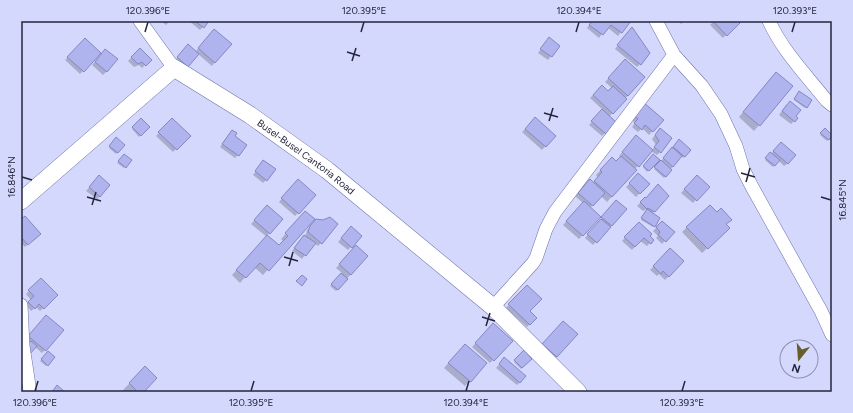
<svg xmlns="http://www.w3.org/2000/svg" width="853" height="413" font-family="Figtree,sans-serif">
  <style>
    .shadow { fill: #0003 }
    .building { fill: #b0b4ee; stroke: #8487c1 }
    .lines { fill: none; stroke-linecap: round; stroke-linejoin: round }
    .minor-casing { stroke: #6e70a8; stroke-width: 14 }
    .tertiary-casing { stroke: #6e70a8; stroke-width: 18 }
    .minor { stroke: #fff; stroke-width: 13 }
    .tertiary { stroke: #fff; stroke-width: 17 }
    .ticks { fill: none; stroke: #25263d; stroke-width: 1.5 }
    .labels { text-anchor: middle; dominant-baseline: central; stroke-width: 4; stroke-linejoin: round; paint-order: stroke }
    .street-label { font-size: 10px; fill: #25263d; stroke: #d4d8fd }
    .neatline { fill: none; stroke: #25263d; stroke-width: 1.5 }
    .ticks-label { font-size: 10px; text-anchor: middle; fill: #25263d }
  </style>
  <rect width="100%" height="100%" fill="#d4d8fd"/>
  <path class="shadow" d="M161,21H170L166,25Z
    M189,21H208L200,30Z
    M592,21H630L618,36L607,27L599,38L587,28Z
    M678,21H684L681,24Z
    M714,21H740L723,38L710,25Z
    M629,31L640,64L637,67L615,49Z
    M211,34L215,62L212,66L198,54L184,69L174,61L188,46L195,52Z
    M85,39L100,53L80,74L65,60Z
    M546,42L559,46L548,60L538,53Z
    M140,49L150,60L142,68L139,65L134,67L128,61Z
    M102,53L107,71L103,75L92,65Z
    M622,64L644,77L609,117L605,133L602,136L589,125L603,110L590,98L602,86L608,92L612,88L605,82Z
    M771,78L792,86L754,131L739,117Z
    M798,94L806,107L805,108L794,100Z
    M786,105L794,121L791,124L779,115Z
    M640,106L662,120L649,135L642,128L638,132L632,127L635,123L630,118Z
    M141,119L149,127L139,137L132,129Z
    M172,119L189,136L173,152L156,136Z
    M535,119L554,136L542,150L522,132Z
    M660,129V152L657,155L651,151L635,169L636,170L607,202L601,196L590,208L599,217L579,239L563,225L583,203L575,196L587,184L593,183L598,178L596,175L612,158L616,162L621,157L619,156L633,140L652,150L656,145L652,139Z
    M825,130L832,135L827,141L820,135Z
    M229,134L233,136L238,155L235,158L220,147Z
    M116,139L124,145L116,154L109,148Z
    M679,141L690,150L683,158L681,156L664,178L654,169Z
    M781,143L788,163L784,166L778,160L773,167L765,160Z
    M124,155L130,160L124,168L117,163Z
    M654,155L658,160L647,172L643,167Z
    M260,165L266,180L263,183L253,175Z
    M638,175L648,184L636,197L626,187Z
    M697,176L708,187L693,203L681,193Z
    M96,180L100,196L97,199L86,191Z
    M295,183L298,213L295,216L279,202Z
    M668,196L652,214L654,226L653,227L641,220L648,208L643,211L637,206L645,198L646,199Z
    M613,204L626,209L593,245L585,238Z
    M709,206L729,228L702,253L682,232Z
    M264,210L269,233L267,236L279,247L284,242L281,239L300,217L314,219L263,275L254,267L240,283L232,275L267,237L251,224Z
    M21,221L36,237L25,247L21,243Z
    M662,222L673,232L662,244L656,238L658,236L653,231Z
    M313,223L321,243L318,246L314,243L302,259L292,251L301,239L305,237L307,230Z
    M639,223L653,240L647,246L640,241L632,250L622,241Z
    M351,227L361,236L348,250L338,242Z
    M356,247L367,256L336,291L330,286L342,273L336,268Z
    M670,250L683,262L665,280L659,274L657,276L650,270Z
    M41,279L57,295L40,311L36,307L31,311L26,305L31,300L26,294Z
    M527,286L529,311L536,318L527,327L506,308Z
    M43,320L45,350L42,353L26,339Z
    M493,325L511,341L490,363L472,347Z
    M560,326L576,334L554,360L540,348Z
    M460,350L486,363L465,386L444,368Z
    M48,352L54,357L46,366L40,361Z
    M524,352L531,359L521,369L514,362Z
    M504,359L520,382L517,385L496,368Z
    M145,367L143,392H121L126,387Z"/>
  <path class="building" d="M195,21H209L204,28Z
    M592,21H631L622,33L611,25L603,35L589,25Z
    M713,21H742L727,36Z
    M632,27L650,53L641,65L617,45Z
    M214,29L232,44L215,63L198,48Z
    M549,37L560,46L552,57L540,49Z
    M85,38L101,53L84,72L67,57Z
    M188,44L199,54L188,67L177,57Z
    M140,48L152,60L146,66L142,62L138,64L131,57Z
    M105,49L118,59L107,72L95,62Z
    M625,59L645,77L628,96L608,78Z
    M776,72L793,86L760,126L743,112Z
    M602,85L608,91L613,86L627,99L613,114L593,95Z
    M799,91L812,100L807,108L794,99Z
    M790,101L801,110L796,116L798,118L795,122L782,111Z
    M643,102L664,120L653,132L645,125L642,130L634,123L638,119L633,114Z
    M602,109L616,122L606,134L591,121Z
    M535,117L556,136L546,147L525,129Z
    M141,118L150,127L141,136L132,127Z
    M172,118L191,136L177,150L158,132Z
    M660,128L672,138L661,153L654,147L659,141L655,135Z
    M825,128L832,135L829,140L820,133Z
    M232,130L237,133L235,136L247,145L239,156L222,144Z
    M636,135L653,150L639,167L622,152Z
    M116,137L125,145L118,153L109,146Z
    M679,139L691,150L685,157L673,147Z
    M781,142L796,155L788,164L773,151Z
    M672,147L682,156L673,167L663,158Z
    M770,152L780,160L775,166L765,158Z
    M124,154L132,160L126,168L118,161Z
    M653,154L660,160L649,171L643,166Z
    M621,156L637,170L612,197L594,181L602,172L600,170L612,157L616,161Z
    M263,160L276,169L267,181L255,171Z
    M661,160L672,170L666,177L654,167Z
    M638,173L650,184L640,194L629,183Z
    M99,175L110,185L100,197L89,187Z
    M697,175L710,187L697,201L684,189Z
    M298,179L316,195L299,214L281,198Z
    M590,179L605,193L593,206L578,193Z
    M658,184L669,196L655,212L648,208L647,209L640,202L645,197L646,198Z
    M616,200L627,209L612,226L601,217Z
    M584,201L601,217L583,236L566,221Z
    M267,205L283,219L270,234L254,220Z
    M710,205L717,212L721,208L732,220L726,224L730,228L708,249L686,227Z
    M647,209L660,218L655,227L641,218Z
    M305,211L315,219L269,271L260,263L246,278L236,270L267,235L279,245L288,236L285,233Z
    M25,216L41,234L28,245L21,237V219Z
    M330,217L338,224L322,244L308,232L310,226L316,219L323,220Z
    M601,219L611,227L597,243L587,234Z
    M662,221L675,232L666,242L658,235L660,232L656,227Z
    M639,222L652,234L650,236L654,240L651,244L644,238L635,247L624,237Z
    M351,226L362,236L352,248L341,238Z
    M304,235L316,243L306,256L294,248Z
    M356,245L368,256L351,275L339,264Z
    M670,248L684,261L669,277L663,271L661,274L653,266Z
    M341,273L348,279L338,290L331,284Z
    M302,275L307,279L302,286L296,281Z
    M41,278L58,295L44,309L39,304L35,309L28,302L34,296L28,290Z
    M527,285L542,299L530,311L537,318L530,325L508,304Z
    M46,315L64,330L46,351L28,336Z
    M563,321L578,334L557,357L542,344Z
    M493,323L513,341L494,361L475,343Z
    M31,341L37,346L30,354L24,348Z
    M465,344L487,363L471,382L448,363Z
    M524,350L532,359L522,368L514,360Z
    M48,351L55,357L48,366L41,359Z
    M504,357L526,376L520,383L499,364Z
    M145,366L157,378L144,392H138L129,383Z
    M57,385L65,392H52Z"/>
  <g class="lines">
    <g class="minor-casing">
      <path id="minor" d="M140,21L174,68
        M656,21L674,55L702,86L721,114L736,146L743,169L751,185L821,311L832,335
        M769,21C782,50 806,75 826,100L832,105
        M21,305L23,346L30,392
        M493,307L533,263L536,258L546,229L555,212L674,55"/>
    </g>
    <g class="tertiary-casing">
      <g id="tertiary">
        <path id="s1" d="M21,201L174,68L250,115L327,170L493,307L578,392"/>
      </g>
    </g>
    <use href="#minor" class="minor"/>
    <use href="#tertiary" class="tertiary"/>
  </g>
  <path class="ticks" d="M145,32L148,22M361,32L364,22M576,32L579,22M792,32L795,22M347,52L360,56M352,61L356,48M544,113L558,117M549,121L553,108M741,173L755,177M22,177L32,180M746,182L750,168M87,197L101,201M821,197L831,200M92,205L96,192M284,257L298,261M289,266L293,252M482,317L495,321M486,326L490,313M35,391L38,381M251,391L254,381M466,391L469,381M682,391L685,381"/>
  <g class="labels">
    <g class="street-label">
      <text stroke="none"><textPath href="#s1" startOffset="362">Busel-Busel Cantoria Road</textPath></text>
    </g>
  </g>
  <rect width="853" height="413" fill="none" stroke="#d4d8fd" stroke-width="44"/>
  <g transform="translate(799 359) rotate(197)"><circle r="19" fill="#d4d8fd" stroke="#8e91b0"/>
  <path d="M0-3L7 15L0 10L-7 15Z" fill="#655e2a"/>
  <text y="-6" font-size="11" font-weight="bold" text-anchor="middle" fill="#25263d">N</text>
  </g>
  <rect x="22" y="22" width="809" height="369" class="neatline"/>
  <g class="ticks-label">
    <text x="148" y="14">120.396°E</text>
    <text x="364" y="14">120.395°E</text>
    <text x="579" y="14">120.394°E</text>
    <text x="795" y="14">120.393°E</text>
    <text transform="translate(11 177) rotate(-90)" y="4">16.846°N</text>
    <text transform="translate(842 200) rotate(-90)" y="4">16.845°N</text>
    <text x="35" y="406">120.396°E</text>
    <text x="251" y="406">120.395°E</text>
    <text x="466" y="406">120.394°E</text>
    <text x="682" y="406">120.393°E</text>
  </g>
</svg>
